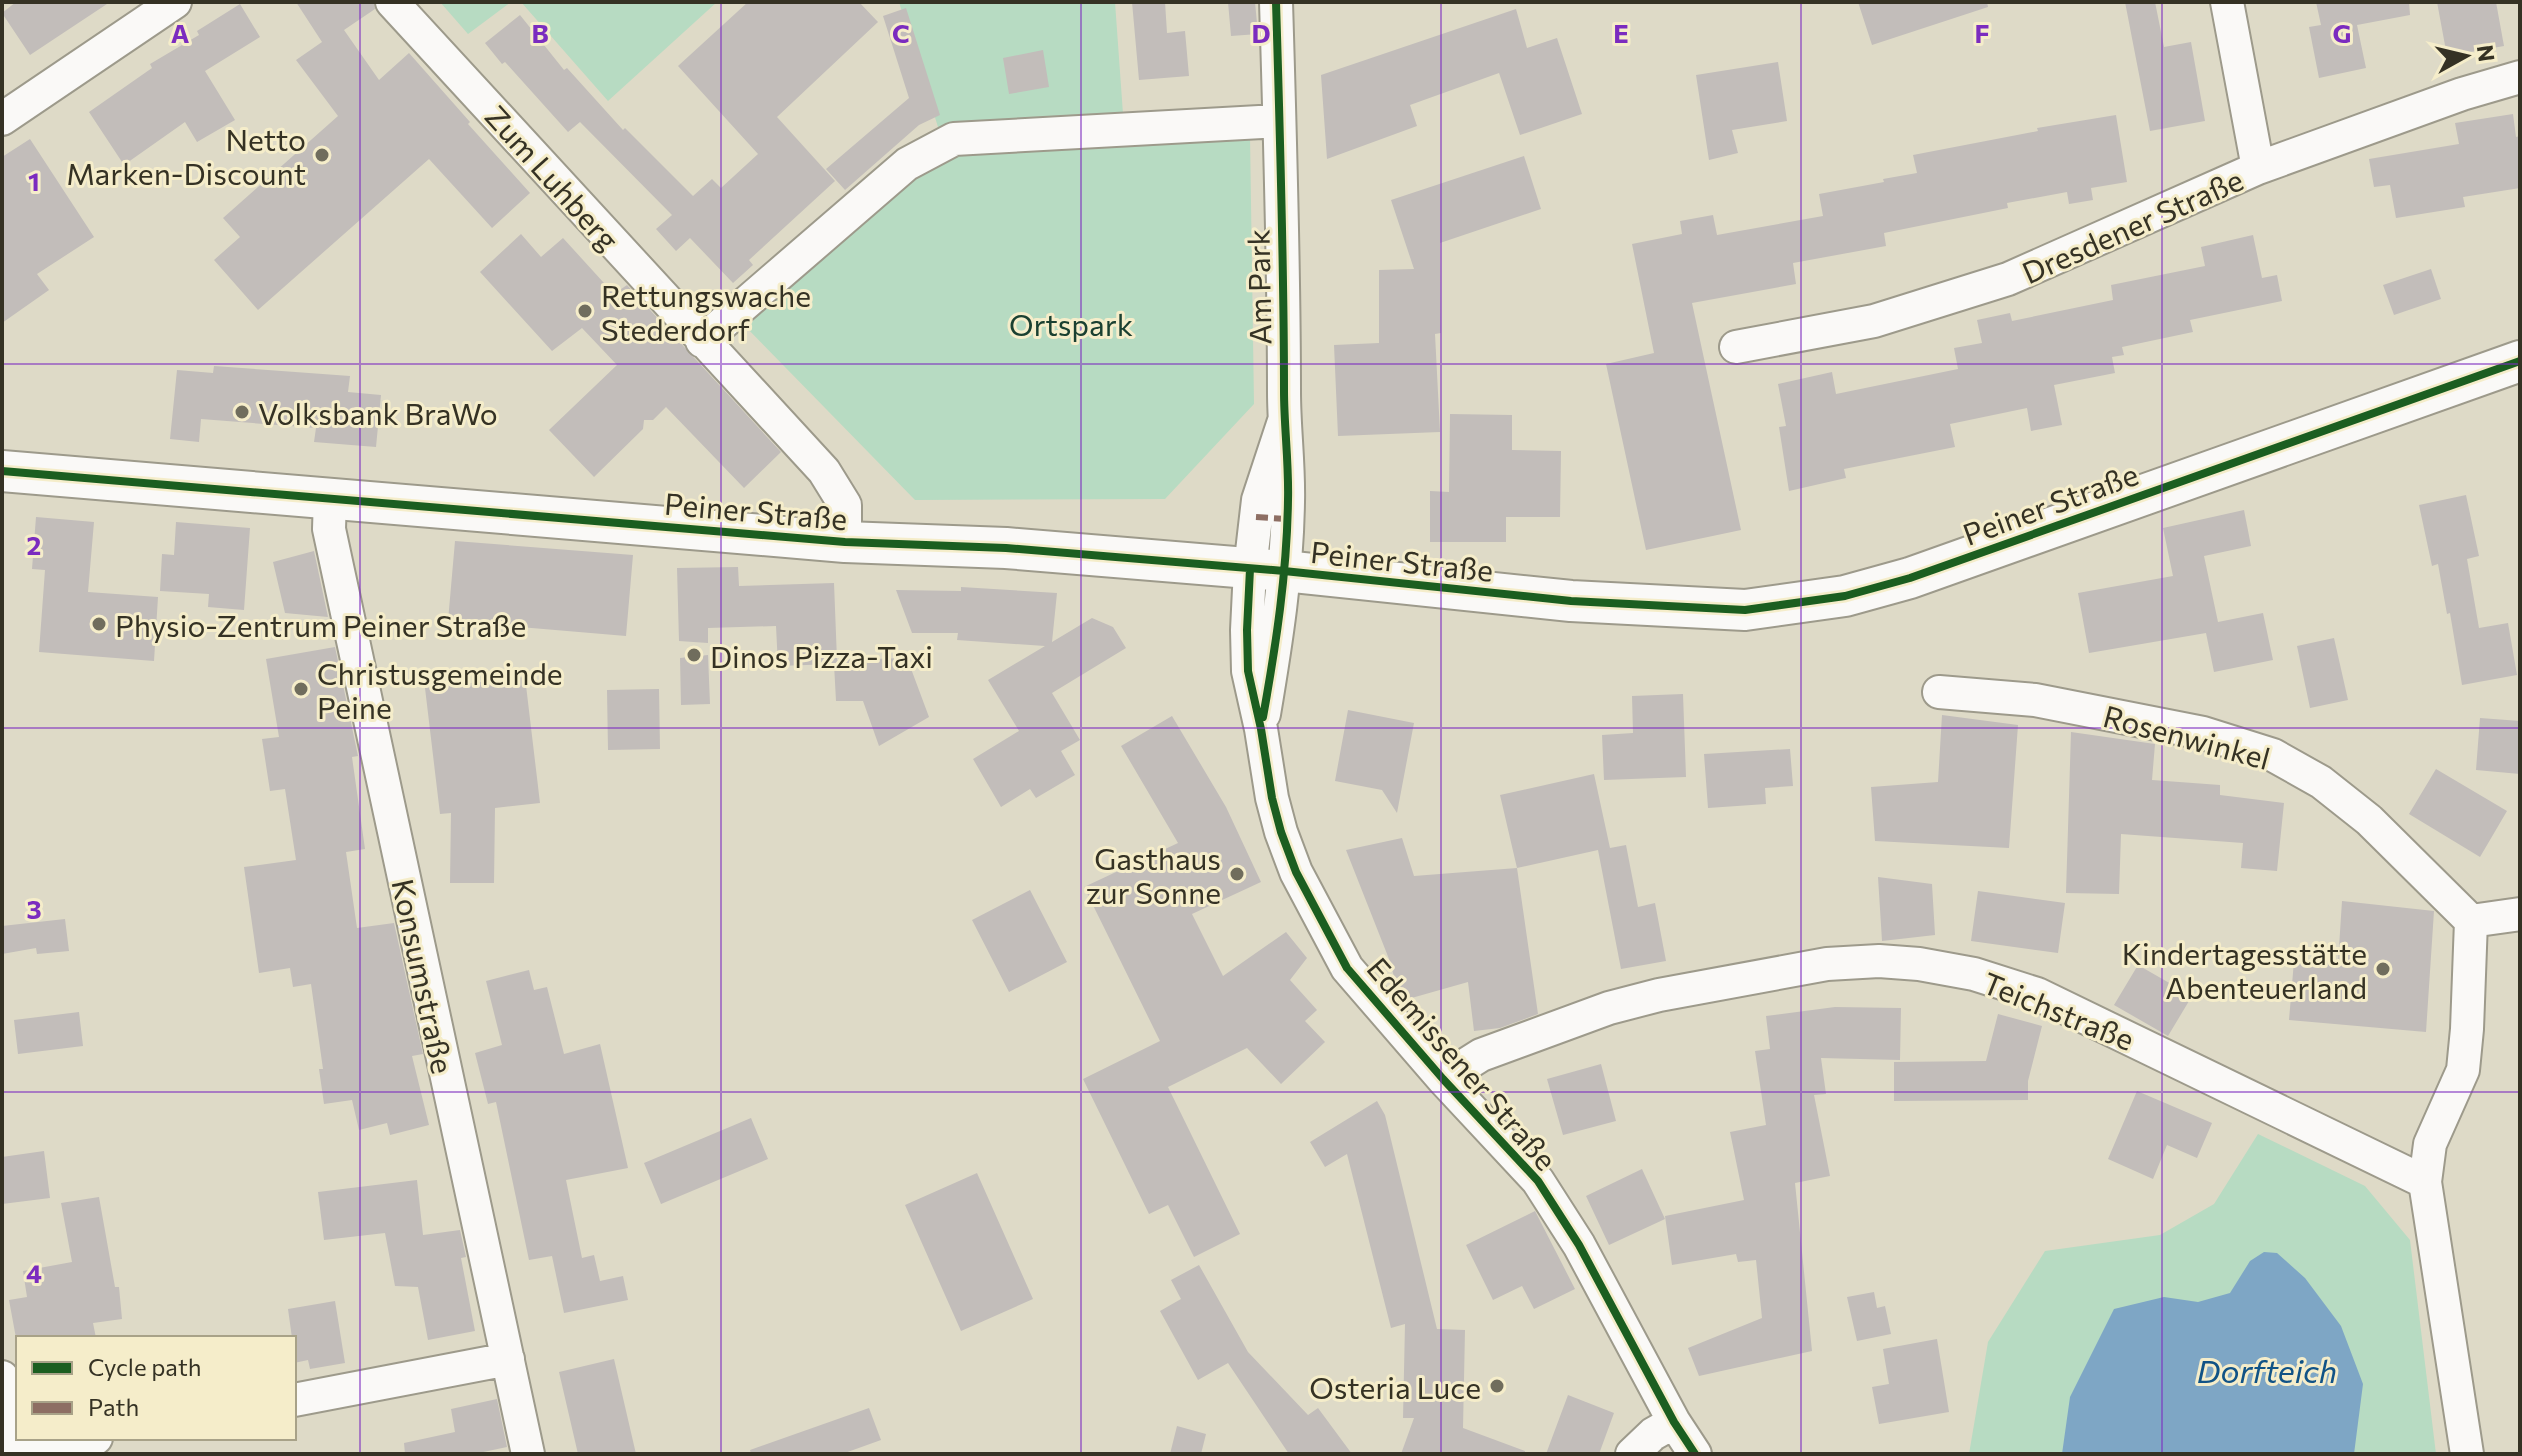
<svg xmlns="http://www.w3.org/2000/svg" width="2522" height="1456" font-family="Commissioner,sans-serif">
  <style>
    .green { fill: #b7dbc2 }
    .water { fill: #7ea6c5 }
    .building { fill: #c2bdba }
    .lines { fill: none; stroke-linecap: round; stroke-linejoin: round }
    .minor-casing { stroke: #9d9a8b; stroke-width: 36 }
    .major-casing { stroke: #9d9a8b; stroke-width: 44 }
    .minor { stroke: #faf9f7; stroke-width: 32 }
    .major { stroke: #faf9f7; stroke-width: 40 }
    .quiet { stroke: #8d6e63; stroke-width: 6; stroke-dasharray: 12 6; stroke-linecap: butt }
    .cycleway-casing { stroke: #f5edca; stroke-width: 13 }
    .cycleway { stroke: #1b5e20; stroke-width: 8 }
    .grid { fill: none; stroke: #7b2cbf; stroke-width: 2; stroke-opacity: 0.55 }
    .poi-dot { fill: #706d5d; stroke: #f5edca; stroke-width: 3 }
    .labels { text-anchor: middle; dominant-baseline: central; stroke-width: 6; stroke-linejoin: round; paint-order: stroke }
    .poi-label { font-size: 30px; fill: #353224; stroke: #f5edca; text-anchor: start }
    .street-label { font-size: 30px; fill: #353224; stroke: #f5edca }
    .park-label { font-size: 30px; fill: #1a4031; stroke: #f5edca }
    .water-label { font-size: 32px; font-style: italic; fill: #115386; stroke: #f5edca }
    .grid-label { font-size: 26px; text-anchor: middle; font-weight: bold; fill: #7b2cbf; stroke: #f5edca; stroke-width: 6; stroke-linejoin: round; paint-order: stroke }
  </style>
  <rect width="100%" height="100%" fill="#dedac7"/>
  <path class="green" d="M440,2H511L468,34Z
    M521,2H717L608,101Z
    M899,2H1115L1123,114L938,127Z
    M1250,135L1254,404L1165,499L915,500L740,321L939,156Z
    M2258,1134L2365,1186L2410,1240L2436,1454H1969L1988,1342L2045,1251L2160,1235L2214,1204Z"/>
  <path class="water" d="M2264,1252L2277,1253L2305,1278L2341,1326L2363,1384L2354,1454H2062L2070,1397L2114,1309L2164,1297L2198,1302L2230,1293L2250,1261Z"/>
  <path class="building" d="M16,2H110L30,55L2,13Z
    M296,2H374L375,9L344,30L379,80L409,53L470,122L468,124L530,193L492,228L429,159L258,310L214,260L240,237L223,218L338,116L296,60L322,42Z
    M748,2H859L878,22L777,117L835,181L749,260L753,265L733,283L690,238L676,251L656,229L672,215L580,122L568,132L505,62L502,64L485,43L520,15L564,70L567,68L623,130L625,128L693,196L712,179L721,188L758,154L678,66Z
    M1132,2H1165L1167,33L1185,31L1189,76L1139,80Z
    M1228,2H1255L1258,34L1231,36Z
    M1858,2H1987L1988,7L1872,45Z
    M2125,2H2155L2164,47L2191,42L2205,121L2150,131Z
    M2316,2H2409L2410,15L2357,25L2366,68L2319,78L2309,27L2321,25Z
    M2437,2H2496L2504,46L2447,56Z
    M240,4L260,37L205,71L235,120L197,142L185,122L124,165L89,112L152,68L150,64L199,35L197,31Z
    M906,8L940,115L919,125L845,190L826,169L909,98L883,16Z
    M1516,9L1527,48L1557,38L1582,114L1520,135L1499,73L1410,105L1417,126L1327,159L1321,75Z
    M1043,50L1049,87L1009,94L1003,58Z
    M1778,62L1787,121L1732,130L1738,153L1709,160L1696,75Z
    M2513,114L2516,137L2520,136V188L2463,197L2465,207L2396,218L2390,185L2374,187L2369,159L2459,144L2455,123Z
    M2116,115L2127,182L2091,188L2093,200L2069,204L2067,192L2007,203L2008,208L1884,233L1886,246L1793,263L1796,284L1692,303L1741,530L1646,550L1606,364L1654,353L1632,244L1682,234L1680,221L1713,215L1717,235L1823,216L1819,194L1884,182L1883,179L1917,173L1913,155L2038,131L2037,128Z
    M30,139L94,237L37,274L49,290L2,323V157Z
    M1524,156L1541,209L1440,243L1441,333L1435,334L1440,432L1338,436L1334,345L1379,343V270L1414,269L1391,200Z
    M521,234L541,257L563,238L614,294L627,285L781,452L744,488L666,407L653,420H644L643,429L594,477L549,430L617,365L582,328L552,351L480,272Z
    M2253,235L2262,278L2277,275L2282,301L2190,320L2193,332L2122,347L2124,355L2112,357L2115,373L2054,385L2062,425L2031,431L2027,408L1950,424L1955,447L1844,469L1846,478L1789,491L1779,427L1786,426L1778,384L1832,372L1836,394L1958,369L1954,348L1982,343L1977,320L2010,313L2012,321L2113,300L2111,285L2205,266L2201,247Z
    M2431,269L2441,299L2394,315L2383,285Z
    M214,366L350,376L348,392L381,395L376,447L314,442L316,428L201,419L199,442L170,439L177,370L213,373Z
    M1450,414L1512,415V450L1561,451L1560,517H1506V542H1430V491L1449,492Z
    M2466,495L2479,556L2467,559L2479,628L2508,623L2517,675L2462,685L2450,613L2447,614L2438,564L2432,566L2419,505Z
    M2244,510L2251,546L2204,556L2218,622L2263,613L2273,660L2214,672L2206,633L2089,653L2078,593L2173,576L2163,528Z
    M36,517L94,522L88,592L158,597L154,661L39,652L45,570L32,569Z
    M176,522L250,528L244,610L208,607L209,594L160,591L162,554L174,555Z
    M455,541L633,555L626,636L448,621Z
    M314,551L328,617L285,613L273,562Z
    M738,567L739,586L834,583L837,660L907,658L929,717L879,746L863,701H836L834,664L778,666L776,626L708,628V643L679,641L677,568Z
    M961,587L1057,593L1052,642L1092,618L1113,627L1126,648L1052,693L1080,740L1061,751L1075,775L1036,798L1030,789L1001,807L973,759L1019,731L988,680L1045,646L957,640L958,633H912L896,590L961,591Z
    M2334,638L2348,700L2310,708L2297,646Z
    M335,647L358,756L352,757L365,849L346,852L357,928L394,923L423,1054L412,1056L429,1125L390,1135L387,1123L359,1130L352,1100L324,1104L319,1069H323L311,984L293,987L290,968L259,973L244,867L296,860L285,789L270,791L262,739L279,737L266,659Z
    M708,655L710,704L681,705L680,658Z
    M525,677L540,803L495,808L494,883H450L451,813L440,814L425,688Z
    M659,689L660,749L608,750L607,690Z
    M1683,694L1686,777L1604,780L1602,735L1633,733L1632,696Z
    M1348,710L1414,723L1397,813L1382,790L1335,781Z
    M1942,715L2018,725L2009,848L1875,841L1871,787L1938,782Z
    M1172,716L1226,807L1261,882L1192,914L1223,976L1286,932L1307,958L1290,980L1317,1010L1305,1021L1325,1042L1281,1084L1247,1048L1168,1087L1240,1234L1194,1257L1168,1205L1149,1214L1083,1079L1160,1041L1084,887L1178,843L1121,746Z
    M2480,718L2520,721V774L2476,770Z
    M2071,732L2155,744L2152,780L2220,785V795L2284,803L2277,871L2241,868L2243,843L2121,834L2119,894L2066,893Z
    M1790,749L1793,786L1765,788L1766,804L1708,808L1704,754Z
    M2436,769L2507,811L2480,857L2409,814Z
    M1594,774L1610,848L1626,845L1638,907L1655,903L1666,961L1621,969L1598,850L1517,868L1500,795Z
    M1402,838L1414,876L1517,868L1538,1014L1500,1028L1474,1031L1468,982L1401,1001L1389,959L1346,850Z
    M1878,877L1932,884L1935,935L1882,941Z
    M1030,890L1067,962L1009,992L972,920Z
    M1978,891L2065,903L2058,953L1971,941Z
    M2342,901L2434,911L2426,1032L2289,1020L2294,961L2338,963Z
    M65,919L69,951L37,954L36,948L2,954V926Z
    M2138,965L2192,996L2168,1036L2114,1005Z
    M529,970L534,990L547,987L564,1054L600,1044L628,1168L566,1180L582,1258L594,1255L600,1281L623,1276L628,1300L564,1313L552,1256L529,1260L496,1102L488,1104L475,1053L502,1045L486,981Z
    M1835,1007L1901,1008L1900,1060L1821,1058L1826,1094L1814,1095L1830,1176L1795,1183L1812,1351L1699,1376L1688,1348L1762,1318L1756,1260L1738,1262L1736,1254L1672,1265L1665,1216L1744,1200L1730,1132L1766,1125L1755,1051L1770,1049L1766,1016Z
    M79,1012L83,1046L18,1054L14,1020Z
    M1998,1014L2042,1026L2028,1081V1100L1894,1101V1062L1986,1061Z
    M1601,1064L1616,1121L1563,1135L1547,1079Z
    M2137,1091L2212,1123L2197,1158L2167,1145L2153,1179L2108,1159Z
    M1377,1101L1385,1115L1437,1329L1465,1330L1463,1428L1525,1451V1454H1401L1414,1418H1403L1405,1324L1391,1328L1347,1154L1325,1167L1310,1142Z
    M751,1118L768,1159L661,1204L644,1163Z
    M44,1151L50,1198L2,1204V1157Z
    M1642,1169L1665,1219L1609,1245L1586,1196Z
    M977,1173L1033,1299L961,1331L905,1205Z
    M417,1180L423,1235L460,1230L466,1257L461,1258L475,1331L428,1340L418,1287L395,1286L385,1233L324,1240L318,1192Z
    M99,1197L115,1287H119L122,1319L93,1323L96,1338H16L9,1300L27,1297L23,1271L72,1262L61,1203Z
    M1535,1211L1575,1289L1534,1309L1522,1286L1493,1300L1466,1245Z
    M1199,1265L1248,1352L1308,1415L1318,1408L1352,1454H1289L1228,1363L1198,1380L1160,1311L1181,1299L1171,1280Z
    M1874,1292L1877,1308L1885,1306L1891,1334L1857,1341L1847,1297Z
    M335,1301L345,1363L310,1369L308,1360L294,1363V1338H292L288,1309Z
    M1937,1339L1949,1412L1879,1424L1872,1387L1889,1384L1883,1349Z
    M614,1359L636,1454H578L559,1372Z
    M1568,1395L1614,1413L1599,1454H1546Z
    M497,1399L507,1447L474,1454H405L404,1443L455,1432L451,1409Z
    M869,1408L881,1440L842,1454H751L750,1450Z
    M1177,1426L1206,1434L1201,1454H1170Z"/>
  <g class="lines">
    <g class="minor-casing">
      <path id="minor" d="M392,2L824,471L845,505V542
        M2227,2L2258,168
        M2,119L175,2
        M702,341L907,164L954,139L1279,121
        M1736,347L1874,321L2008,279L2258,168L2462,94L2520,77
        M1284,421L1258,500L1250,569L1247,630L1248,671L1261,729L1272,798L1281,832L1296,872L1347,968L1443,1079L1538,1181L1579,1245L1674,1422L1695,1454
        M330,498L329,529L528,1454
        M1939,692L2035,700L2203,733L2273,755L2321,782L2369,820L2471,921L2520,914
        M1264,714C1276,643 1287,573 1288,502C1289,465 1284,429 1284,392C1284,262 1280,132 1276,2
        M1443,1079L1481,1055L1609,1008L1659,995L1827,964L1879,961L1919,964L1974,974L2037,994L2425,1182L2467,1454
        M2425,1182L2430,1144L2463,1070L2467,1029L2471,921
        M2,1377L19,1453
        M294,1400L508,1359
        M11,1454L96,1438
        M1632,1454L1653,1434L1674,1422"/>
    </g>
    <g class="major-casing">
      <path id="major" d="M2,471L845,542L1006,548L1284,571L1571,601L1745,610L1845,596L1910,578L2520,361"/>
    </g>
    <use href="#minor" class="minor"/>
    <use href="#major" class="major"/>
    <path class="quiet" d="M1256,517L1287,519"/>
    <g class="cycleway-casing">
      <path id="cycleway" d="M2,471L845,542L1006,548L1284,571L1571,601L1745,610L1845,596L1910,578L2520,361
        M1250,569L1247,630L1248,671L1261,729L1272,798L1281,832L1296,872L1347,968L1443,1079L1538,1181L1579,1245L1674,1422L1695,1454
        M1263,717C1276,645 1287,573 1288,500C1289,463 1284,427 1284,391C1284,261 1280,132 1276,2"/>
    </g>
    <use href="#cycleway" class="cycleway"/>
  </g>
  <path class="grid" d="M360,2V1454M721,2V1454M1081,2V1454M1441,2V1454M1801,2V1454M2162,2V1454M2,364H2520M2,728H2520M2,1092H2520"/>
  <g class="poi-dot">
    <circle cx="322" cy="155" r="8"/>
    <circle cx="585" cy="311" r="8"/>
    <circle cx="242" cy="412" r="8"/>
    <circle cx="99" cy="624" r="8"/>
    <circle cx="694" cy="655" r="8"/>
    <circle cx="301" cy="689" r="8"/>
    <circle cx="1237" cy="874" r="8"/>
    <circle cx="2383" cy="969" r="8"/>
    <circle cx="1497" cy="1386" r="8"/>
  </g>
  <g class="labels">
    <g class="poi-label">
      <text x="306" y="138" text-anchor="end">Netto<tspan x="306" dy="34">Marken-Discount</tspan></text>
      <text x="601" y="294">Rettungswache<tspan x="601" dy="34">Stederdorf</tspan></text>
      <text x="258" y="412">Volksbank BraWo</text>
      <text x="115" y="624">Physio-Zentrum Peiner Straße</text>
      <text x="710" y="655">Dinos Pizza-Taxi</text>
      <text x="317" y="672">Christusgemeinde<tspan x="317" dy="34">Peine</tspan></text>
      <text x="1221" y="857" text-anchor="end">Gasthaus<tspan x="1221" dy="34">zur Sonne</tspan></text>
      <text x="2367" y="952" text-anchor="end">Kindertagesstätte<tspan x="2367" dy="34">Abenteuerland</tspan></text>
      <text x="1481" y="1386" text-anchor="end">Osteria Luce</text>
    </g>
    <g class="street-label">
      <text transform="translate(553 177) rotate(48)">Zum Luhberg</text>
      <text transform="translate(2132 225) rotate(-24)">Dresdener Straße</text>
      <text transform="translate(1258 287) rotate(-91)">Am Park</text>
      <text transform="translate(2050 503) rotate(-20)">Peiner Straße</text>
      <text transform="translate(756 510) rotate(5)">Peiner Straße</text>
      <text transform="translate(1402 560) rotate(6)">Peiner Straße</text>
      <text transform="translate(2187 736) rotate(15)">Rosenwinkel</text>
      <text transform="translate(424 976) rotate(78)">Konsumstraße</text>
      <text transform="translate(2059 1010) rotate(22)">Teichstraße</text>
      <text transform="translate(1463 1063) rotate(49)">Edemissener Straße</text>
    </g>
    <g class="park-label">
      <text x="1071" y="323">Ortspark</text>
    </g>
    <g class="water-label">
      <text x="2267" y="1370">Dorfteich</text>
    </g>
  </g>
  <g class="grid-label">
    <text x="180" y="43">A</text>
    <text x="540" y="43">B</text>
    <text x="901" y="43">C</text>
    <text x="1261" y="43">D</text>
    <text x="1621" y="43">E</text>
    <text x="1982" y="43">F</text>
    <text x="2342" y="43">G</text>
    <text x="34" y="191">1</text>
    <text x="34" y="555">2</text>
    <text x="34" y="919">3</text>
    <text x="34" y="1283">4</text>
  </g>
  <rect width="2522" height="1456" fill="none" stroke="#353224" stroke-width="8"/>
  <rect x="16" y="1336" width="280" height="104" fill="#f5edca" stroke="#a8a288" stroke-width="2"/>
  <rect x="32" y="1362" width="40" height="12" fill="#1b5e20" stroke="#a8a288" stroke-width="2"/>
  <text x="88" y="1376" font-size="24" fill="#353224">Cycle path</text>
  <rect x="32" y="1402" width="40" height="12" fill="#8d6e63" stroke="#a8a288" stroke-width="2"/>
  <text x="88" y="1416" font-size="24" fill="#353224">Path</text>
  <g transform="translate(2466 56) rotate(82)" stroke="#f5edca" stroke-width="6" paint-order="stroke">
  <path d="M0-6L14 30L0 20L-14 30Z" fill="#353224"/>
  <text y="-12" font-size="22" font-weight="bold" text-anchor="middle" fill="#353224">N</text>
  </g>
</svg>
